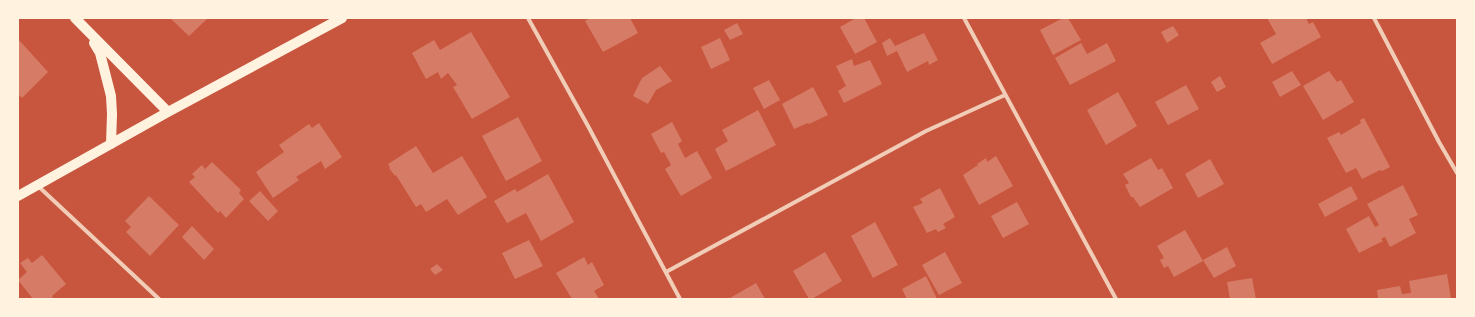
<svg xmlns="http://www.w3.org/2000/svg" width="1475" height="317" font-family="Georgia,serif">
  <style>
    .building { fill: #d67c66 }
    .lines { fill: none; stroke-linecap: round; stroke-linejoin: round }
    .minor { stroke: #f1ccb7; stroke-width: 4 }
    .primary { stroke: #fff3e0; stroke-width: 10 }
  </style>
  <rect width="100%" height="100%" fill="#c8553d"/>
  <path class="building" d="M170,18H208L189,36Z
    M590,18H630L638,33L603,52L585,21Z
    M856,18H864L877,42L855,54L840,27Z
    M1063,18H1068L1081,40L1053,55L1040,30Z
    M1267,18H1306L1309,24L1313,22L1321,37L1272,64L1260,43L1276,34Z
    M737,23L743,34L730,40L724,30Z
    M1173,26L1179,35L1167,43L1161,32Z
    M471,32L510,97L472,119L453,87L457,85L448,73L441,79L438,72L426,79L412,53L434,40L440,50Z
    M924,33L938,60L929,65L928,61L907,72L897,51L887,56L882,43L890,38L895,46Z
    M720,38L730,60L711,69L701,47Z
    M18,39L48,72L22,98L18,94Z
    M1081,43L1087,54L1107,43L1116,61L1070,85L1055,58Z
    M852,59L854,66L870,60L882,84L844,103L838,91L846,86L836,66Z
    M660,66L672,81L656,90L648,104L633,96L642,78Z
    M1292,71L1301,85L1280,97L1272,82Z
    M1329,71L1337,82L1341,80L1354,102L1323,120L1303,86Z
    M1220,76L1226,87L1217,92L1211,82Z
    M769,80L780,100L764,109L753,88Z
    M1186,85L1199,109L1168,125L1155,102Z
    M813,87L828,115L809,124L808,123L794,129L782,104Z
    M1118,92L1137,126L1106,145L1087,110Z
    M758,110L776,145L726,171L715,149L728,141L722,130Z
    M518,117L542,161L506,181L482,136Z
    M1364,118L1390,167L1382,171L1380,170L1362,179L1356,168L1346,173L1327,138L1339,132L1341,135L1361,123L1360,120Z
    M672,122L682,141L678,144L685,158L697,151L712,178L681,196L665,169L671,165L664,152L661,153L651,134Z
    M319,123L342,157L325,169L321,161L296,177L299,180L273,198L256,172L284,152L279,145L309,124L312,128Z
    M416,146L433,173L462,156L487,197L458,215L447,199L426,212L421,204L416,207L396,175L395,176L389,168L390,167L388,164Z
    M996,156L1013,186L979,205L963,175L978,165L977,164L986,158L987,162Z
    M1151,158L1158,170L1162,168L1173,188L1140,207L1133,197H1131L1125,185L1129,183L1123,174Z
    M1210,159L1224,184L1198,198L1185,174Z
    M212,162L241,190L239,193L244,199L226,218L220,211L218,213L189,182L195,177L192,174L202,165L205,169Z
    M548,174L574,222L541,241L526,213L507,223L494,201L515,189L517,192Z
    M1403,185L1418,215L1409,219L1416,233L1390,247L1385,237L1381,239L1383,241L1359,253L1346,229L1369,216L1375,227L1379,225L1367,204Z
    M1351,186L1358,199L1325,217L1318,204Z
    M940,188L955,217L943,224L946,228L938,232L936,229L927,233L913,207L923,203L920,199Z
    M260,191L278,211L268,221L249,201Z
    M149,196L179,225L150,256L126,232L131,227L125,221Z
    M1017,202L1029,224L1003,238L991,216Z
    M875,222L898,265L873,278L851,236Z
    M192,226L214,249L204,260L182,237Z
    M1185,230L1203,261L1174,277L1168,266L1164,268L1160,260L1164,258L1157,246Z
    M529,240L543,266L515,279L502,253Z
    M1227,247L1236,266L1214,278L1203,260Z
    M825,252L842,281L812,299H809L793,271Z
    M945,252L962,283L939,295L922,265Z
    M42,255L66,284L52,296L54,299H33L18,280L27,272L20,263L28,258L32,263Z
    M584,257L588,265L592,262L604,285L594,291L599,299H572L556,273Z
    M437,264L443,270L435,275L430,269Z
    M1447,274L1451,299H1378L1377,290L1400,286L1402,294L1411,293L1409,281Z
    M926,276L937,299H907L902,289Z
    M1252,278L1256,299H1230L1227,282Z
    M756,283L765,299H731L730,298Z"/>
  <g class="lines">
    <path class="minor" d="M528,18L588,126L680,299
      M964,18L1116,299
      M1374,18L1439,142L1457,173
      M38,186L159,299
      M666,272L926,131L1005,95"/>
    <path class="primary" d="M75,18L168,112
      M94,43L100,53L111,96L112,114L111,144
      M18,196L168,112L342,18"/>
  </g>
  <rect width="1475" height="317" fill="none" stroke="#fff3e0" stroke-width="38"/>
</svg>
